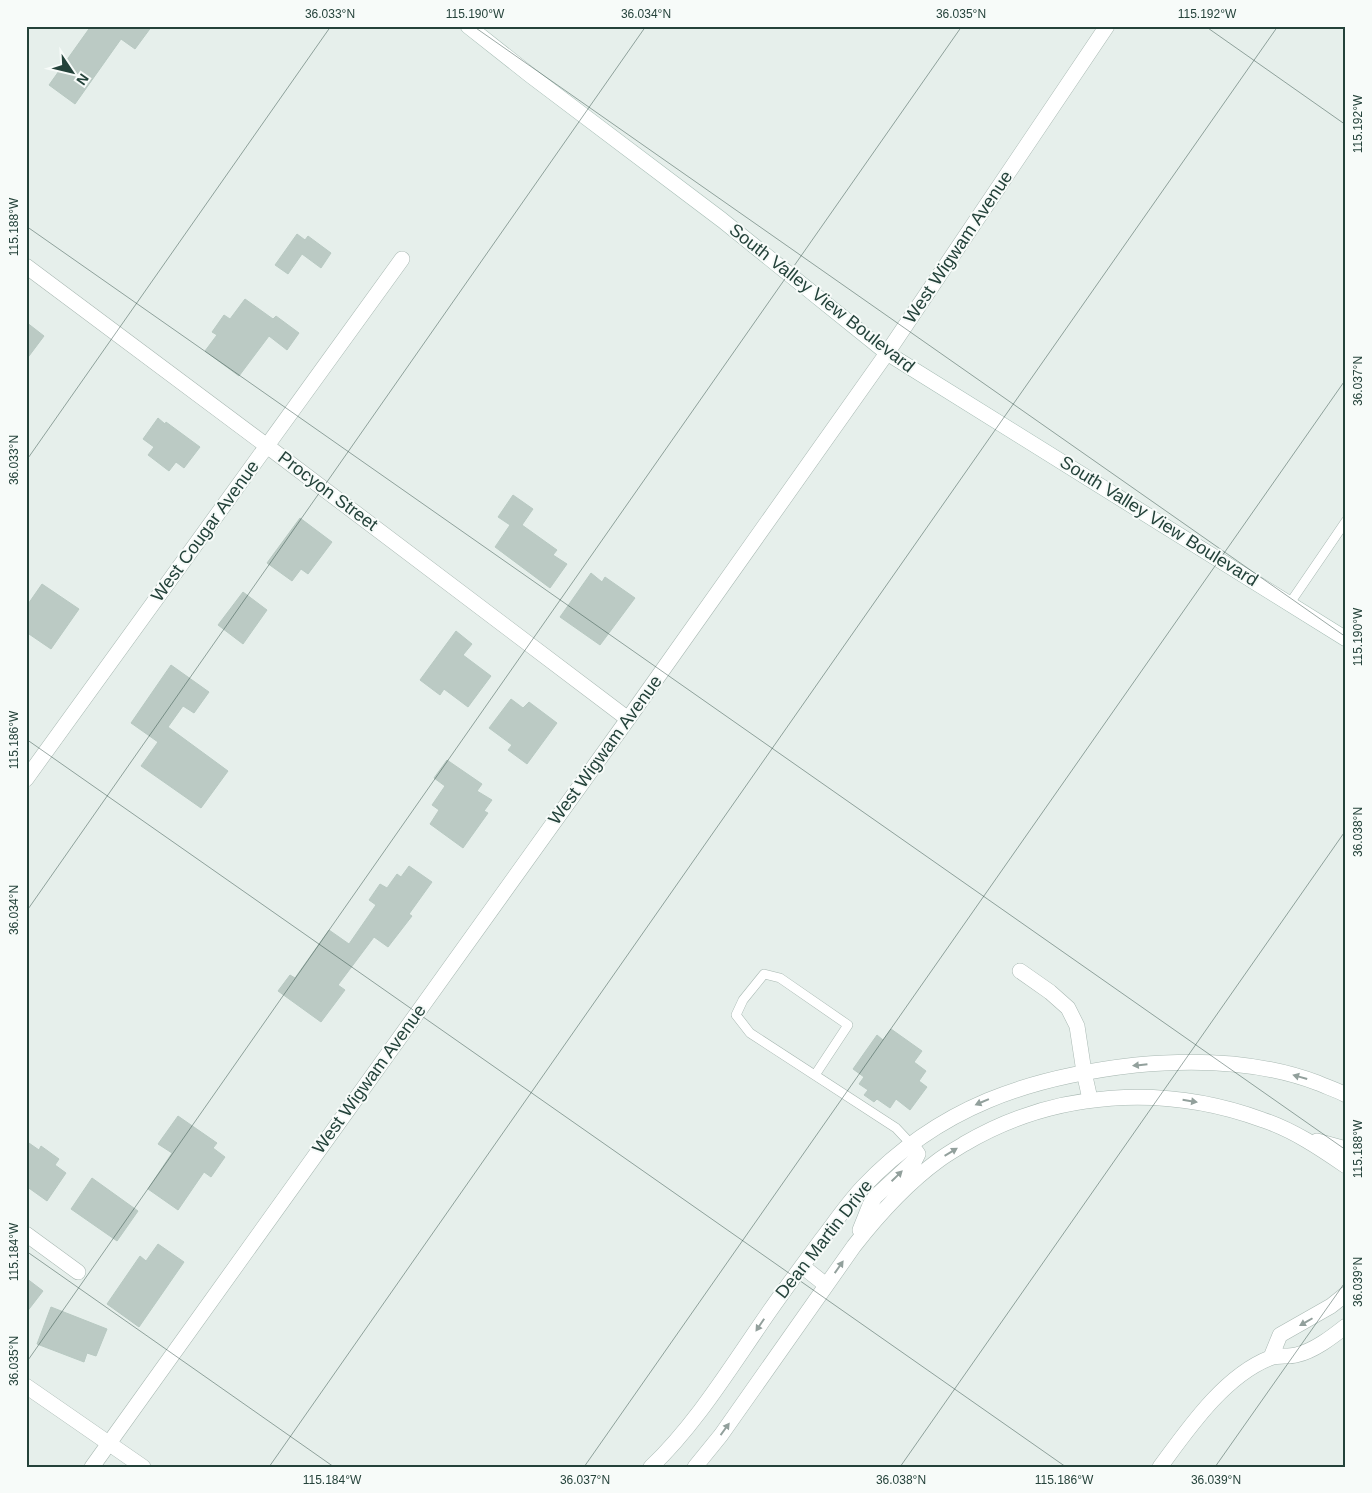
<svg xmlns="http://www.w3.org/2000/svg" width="1372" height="1493" font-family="Helvetica,sans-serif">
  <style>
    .building { fill: #bbcac4; stroke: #b8c9c2 }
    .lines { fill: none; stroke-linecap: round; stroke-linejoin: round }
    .service-casing { stroke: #a8b8b2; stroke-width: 10 }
    .minor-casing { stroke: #a8b8b2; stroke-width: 16 }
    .tertiary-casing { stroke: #a8b8b2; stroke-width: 16 }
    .secondary-casing { stroke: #a4bbb3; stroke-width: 16 }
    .service { stroke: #fff; stroke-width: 9 }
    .minor { stroke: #fff; stroke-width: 15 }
    .tertiary { stroke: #fff; stroke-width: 15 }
    .secondary { stroke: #fff; stroke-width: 15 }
    .oneway { fill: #92a09c }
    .ticks { fill: none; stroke: #24423a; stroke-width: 1; stroke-opacity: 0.45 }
    .labels { text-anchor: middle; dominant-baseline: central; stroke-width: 4; stroke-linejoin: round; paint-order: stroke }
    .street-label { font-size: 18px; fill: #24423a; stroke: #f7fbf9 }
    .neatline { fill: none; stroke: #24423a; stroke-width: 2 }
    .ticks-label { font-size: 12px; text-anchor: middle; fill: #24423a }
  </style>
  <rect width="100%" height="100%" fill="#e6efeb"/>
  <path class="building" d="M91,26H152L135,49L121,39L75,104L49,85Z
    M297,234L305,240L308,236L331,253L321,268L302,254L288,274L275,265Z
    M245,299L273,319L276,316L299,333L287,350L269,336L239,376L205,351L217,335L212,332L224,315L230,319Z
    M26,322L44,336L26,360Z
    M158,418L165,424L166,422L200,447L184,468L176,462L169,471L148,455L154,447L143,439Z
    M513,495L533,509L522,525L557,550L553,555L567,564L550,588L495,547L510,525L498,517Z
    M300,518L332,542L308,574L301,569L292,581L267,563Z
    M591,573L602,582L605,577L635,598L600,645L560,617Z
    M42,584L79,609L51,649L26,632V607Z
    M243,592L267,610L243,644L218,625Z
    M456,631L472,644L463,655L491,676L468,707L444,689L440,695L420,680Z
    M171,665L209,692L194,713L183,706L168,727L228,771L201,808L141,766L158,742L131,723Z
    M511,699L523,708L529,702L557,723L527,764L508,750L512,745L489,728Z
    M447,760L482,784L477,791L492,800L484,811L488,813L463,848L430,824L439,810L432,805L445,786L434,778Z
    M409,866L432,882L409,914L412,916L388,947L374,937L338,985L345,990L321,1022L278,991L290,975L295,978L329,930L349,944L376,905L369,900L380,884L387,888L397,874L401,877Z
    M891,1029L922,1051L914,1062L926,1071L919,1081L927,1087L910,1110L896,1099L890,1108L877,1099L874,1102L864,1095L868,1090L859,1084L864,1077L853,1069L877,1035L883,1040Z
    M178,1116L217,1143L213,1148L225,1157L211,1177L204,1172L178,1210L148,1189L172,1153L158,1144Z
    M26,1141L39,1150L41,1146L59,1159L55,1165L66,1173L47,1201L26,1186Z
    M92,1178L138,1211L117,1241L71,1209Z
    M158,1244L184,1262L139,1327L107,1304L140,1256L146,1261Z
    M26,1278L43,1291L26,1313Z
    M51,1307L107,1329L96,1356L87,1353L84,1362L37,1344Z"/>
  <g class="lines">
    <g class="service-casing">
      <path id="service" d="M1290,603L1346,521
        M815,1075L848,1025L780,978L764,974L743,1000L736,1015L750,1033L896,1128L911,1144"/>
    </g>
    <g class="minor-casing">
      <path id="minor" d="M26,266L267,446L628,719
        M26,779L402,259
        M1020,971L1050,992L1068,1008L1077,1026L1084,1072L1090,1099
        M26,1234L78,1272
        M1271,1357L1280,1335L1331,1306L1346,1294
        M92,1467L628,719L887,353L1107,26
        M1160,1467C1188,1429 1224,1376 1270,1358C1278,1355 1288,1357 1296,1355C1314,1351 1332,1337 1346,1326"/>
    </g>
    <g class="tertiary-casing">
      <path id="tertiary" d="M1317,1141L1346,1149
        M860,1230L870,1205L875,1197L915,1160L918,1154L911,1144
        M802,1266L826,1285
        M26,1386L143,1467
        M651,1467C693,1427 725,1376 758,1328C778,1298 800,1269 822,1239C835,1222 848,1203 863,1187C939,1107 1029,1077 1136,1065C1197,1059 1260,1061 1318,1083C1327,1087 1337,1090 1346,1095
        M695,1467L721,1435L854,1246C879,1214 906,1184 939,1160C947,1154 956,1149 964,1144C1055,1090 1165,1084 1263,1120C1293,1130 1320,1148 1346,1166"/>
    </g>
    <g class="secondary-casing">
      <path id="secondary" d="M468,26L530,75L722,220L887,353L1346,639"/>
    </g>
    <use href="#service" class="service"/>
    <use href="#minor" class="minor"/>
    <use href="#tertiary" class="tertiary"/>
    <use href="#secondary" class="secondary"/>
  </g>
  <defs><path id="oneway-solid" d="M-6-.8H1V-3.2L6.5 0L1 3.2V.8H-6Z" transform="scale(1.25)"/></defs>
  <g class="oneway">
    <use href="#oneway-solid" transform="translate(1140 1065) rotate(174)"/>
    <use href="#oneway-solid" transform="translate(1300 1077) rotate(-164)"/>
    <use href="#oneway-solid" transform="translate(1190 1101) rotate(9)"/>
    <use href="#oneway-solid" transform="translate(982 1102) rotate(157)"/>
    <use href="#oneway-solid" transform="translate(951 1152) rotate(-31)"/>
    <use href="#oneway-solid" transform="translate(897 1176) rotate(-44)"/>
    <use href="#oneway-solid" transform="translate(839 1267) rotate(-55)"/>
    <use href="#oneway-solid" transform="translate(1306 1322) rotate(150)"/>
    <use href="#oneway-solid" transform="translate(760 1325) rotate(124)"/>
    <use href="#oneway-solid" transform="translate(725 1429) rotate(-54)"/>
  </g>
  <path class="ticks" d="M473,26L1346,637M1205,26L1346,125M26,226L1346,1150M26,461L331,26M26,739L1066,1467M26,912L646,26M26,1251L334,1467M26,1363L962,26M269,1467L1278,26M584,1467L1346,379M900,1467L1346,830M1215,1467L1346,1281"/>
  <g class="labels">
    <g class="street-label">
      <text transform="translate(958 247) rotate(-56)">West Wigwam Avenue</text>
      <text transform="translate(822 298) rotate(38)">South Valley View Boulevard</text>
      <text transform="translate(328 491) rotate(37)">Procyon Street</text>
      <text transform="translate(1159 521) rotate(32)">South Valley View Boulevard</text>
      <text transform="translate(205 531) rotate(-54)">West Cougar Avenue</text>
      <text transform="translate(605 750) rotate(-54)">West Wigwam Avenue</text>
      <text transform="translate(369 1079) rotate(-54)">West Wigwam Avenue</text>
      <text transform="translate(824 1239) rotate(-52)">Dean Martin Drive</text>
    </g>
  </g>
  <rect width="1372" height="1493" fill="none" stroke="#f7fbf9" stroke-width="55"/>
  <g transform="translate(72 72) rotate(125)" stroke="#f7fbf9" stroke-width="4" paint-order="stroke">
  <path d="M0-4L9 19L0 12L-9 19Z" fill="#24423a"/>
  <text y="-8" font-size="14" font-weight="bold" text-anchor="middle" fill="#24423a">N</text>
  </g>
  <rect x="28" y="28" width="1316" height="1438" class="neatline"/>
  <g class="ticks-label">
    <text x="330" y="18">36.033°N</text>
    <text x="475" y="18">115.190°W</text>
    <text x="646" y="18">36.034°N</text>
    <text x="961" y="18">36.035°N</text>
    <text x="1207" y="18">115.192°W</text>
    <text transform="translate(1358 124) rotate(-90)" y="4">115.192°W</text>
    <text transform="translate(14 227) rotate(-90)" y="4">115.188°W</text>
    <text transform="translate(1358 381) rotate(-90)" y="4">36.037°N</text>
    <text transform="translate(14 460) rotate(-90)" y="4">36.033°N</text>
    <text transform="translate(1358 637) rotate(-90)" y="4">115.190°W</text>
    <text transform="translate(14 740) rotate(-90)" y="4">115.186°W</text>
    <text transform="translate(1358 832) rotate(-90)" y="4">36.038°N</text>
    <text transform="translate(14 910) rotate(-90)" y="4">36.034°N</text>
    <text transform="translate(1358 1149) rotate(-90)" y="4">115.188°W</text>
    <text transform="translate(14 1252) rotate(-90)" y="4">115.184°W</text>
    <text transform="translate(1358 1282) rotate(-90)" y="4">36.039°N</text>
    <text transform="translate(14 1361) rotate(-90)" y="4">36.035°N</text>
    <text x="332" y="1484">115.184°W</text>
    <text x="585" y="1484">36.037°N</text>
    <text x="901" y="1484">36.038°N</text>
    <text x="1064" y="1484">115.186°W</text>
    <text x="1216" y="1484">36.039°N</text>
  </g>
</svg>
